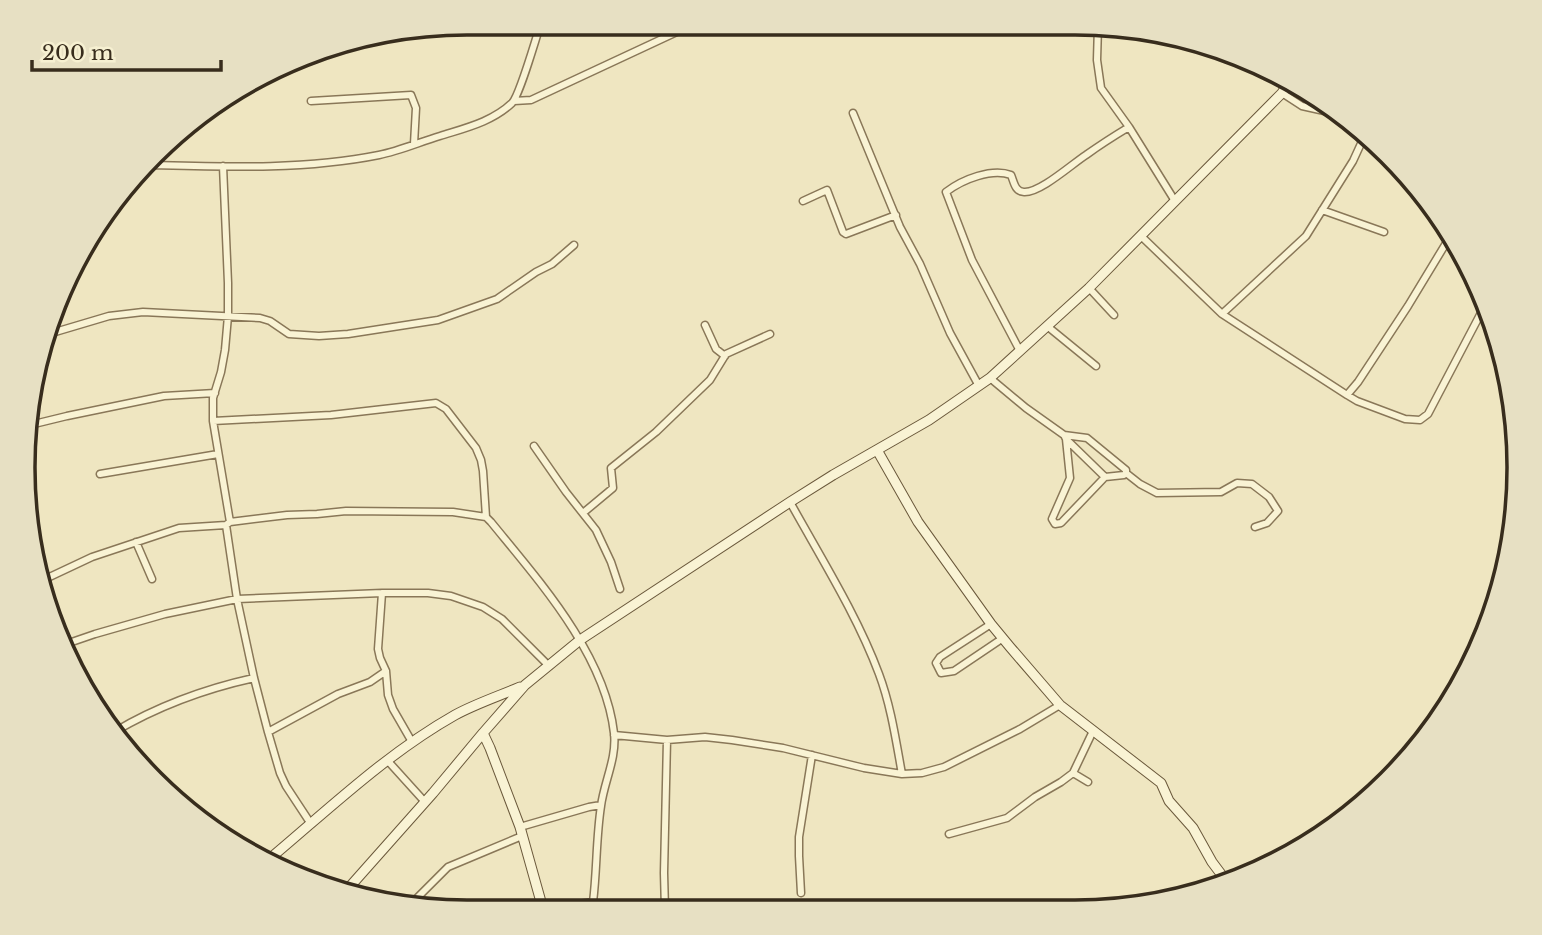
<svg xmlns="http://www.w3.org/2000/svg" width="1542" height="935" font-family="'Libre Baskerville',serif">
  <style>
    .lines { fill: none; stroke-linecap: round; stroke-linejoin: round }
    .street-casing { stroke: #897758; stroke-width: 9 }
    .secondary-casing { stroke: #6a583b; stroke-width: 11 }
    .street { stroke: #f9f3d4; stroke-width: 6 }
    .secondary { stroke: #f9f3d4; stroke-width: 9 }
    .rim { fill: none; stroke: #382d1d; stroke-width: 3.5 }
  </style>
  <rect width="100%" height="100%" fill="#efe6c1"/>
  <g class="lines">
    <g class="street-casing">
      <path id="street" d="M1098,26L1097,60L1101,88L1129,127L1175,201
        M1282,93L1302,106L1347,116
        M311,101L411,95L416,108L414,144
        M514,101L531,100L694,24
        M853,113L900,227L920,264L950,333L979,386
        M150,165C226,167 304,170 379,155C399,151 420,142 440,136C465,128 492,122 512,103C520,95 536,37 541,23
        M223,166L228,283V316L225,350L221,372L213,398V421L230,522
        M803,201L827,190L843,232L846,234L896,215
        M1322,210L1384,232
        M1141,236L1222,314L1347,395L1357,401L1405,419L1420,420L1428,414L1482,311
        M1089,288L1114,315
        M1222,314L1306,236L1353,161L1364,137
        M705,325L716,349L725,356
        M1047,326L1096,366
        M45,335L109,316L143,312L260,318L270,321L289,334L319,336L348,334L438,320L497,299L536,272L552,264L574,245
        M1020,351L972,260L946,192C963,179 992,168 1011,175C1014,182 1015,192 1024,192C1040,193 1072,164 1086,155C1100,145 1114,136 1129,127
        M990,378L1026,408L1064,435L1087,438L1126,470V473L1124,475L1105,477L1061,523L1055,524L1052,519L1070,478L1066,439L1064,435
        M1347,395L1358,382L1408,306L1451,235
        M213,421L331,415L436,403L446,409L476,448L481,460L483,471L486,517
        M30,425L67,416L164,396L215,393
        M1066,439L1105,477
        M534,446L566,492L596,530L611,562L620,589
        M1126,473L1140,484L1157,493L1221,492L1237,483L1252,484L1269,497L1278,511L1267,523L1255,527
        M100,474L218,454
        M790,502C821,558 857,615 879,674C891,706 896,741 902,774
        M583,513L613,488L611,468L656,432L710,380L726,354L770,334
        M226,525L237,599L254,678L268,732L280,773L286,786L311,824
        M136,542L152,579
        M41,581L92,557L179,528L226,525L230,522L287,515L317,514L346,511L453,512L486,517L491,522C539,581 605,654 614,733C617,758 604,782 601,806C596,838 597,871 593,902L594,909
        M382,593L378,649L380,658L386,671L388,695L393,709L412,742
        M991,624L940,657L936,663L941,673L954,671L1003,638
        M63,645L95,634L165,614L237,599L382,593H428L451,596L483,607L502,619L549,666
        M114,732C158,706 204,689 254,678
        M268,732L338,694L370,682L386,671
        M614,735L667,740L705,737L732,740L783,748L864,768L902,774L922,773L944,767L1020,729L1060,705
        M387,760L425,802
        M1073,773L1088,782
        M520,827L589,807L601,805
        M949,834L1007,818L1035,797L1061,782L1073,773L1093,731
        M801,893L799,856V837L812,755
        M407,908L448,867L522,836
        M543,909L593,902
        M665,910L664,873L667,740"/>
    </g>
    <g class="secondary-casing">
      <path id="secondary" d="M877,450L918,522L991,624L1010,647L1060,705L1161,783L1169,801L1193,828L1212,862L1227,882
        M483,733L490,748L520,827L543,909
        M267,861C328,810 386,754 455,715C475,704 499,696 520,687
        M346,891L433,793L483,733L525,685L580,640L790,502L833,475L929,420L990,378L1089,288L1282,93L1289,82"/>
    </g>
    <use href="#street" class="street"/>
    <use href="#secondary" class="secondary"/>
  </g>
  <path d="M0 0H1542V935H0ZM467 35H1075A432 432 0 0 1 1507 467V468A432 432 0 0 1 1075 900H467A432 432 0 0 1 35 468V467A432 432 0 0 1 467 35Z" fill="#e7e0c3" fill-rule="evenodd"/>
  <path class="rim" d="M467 35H1075A432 432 0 0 1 1507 467V468A432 432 0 0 1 1075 900H467A432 432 0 0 1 35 468V467A432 432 0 0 1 467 35Z"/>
  <path d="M32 60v10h189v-10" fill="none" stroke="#382d1d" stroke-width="3.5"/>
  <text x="42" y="60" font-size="21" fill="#382d1d" stroke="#f6f0d1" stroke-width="5" paint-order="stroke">200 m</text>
</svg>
